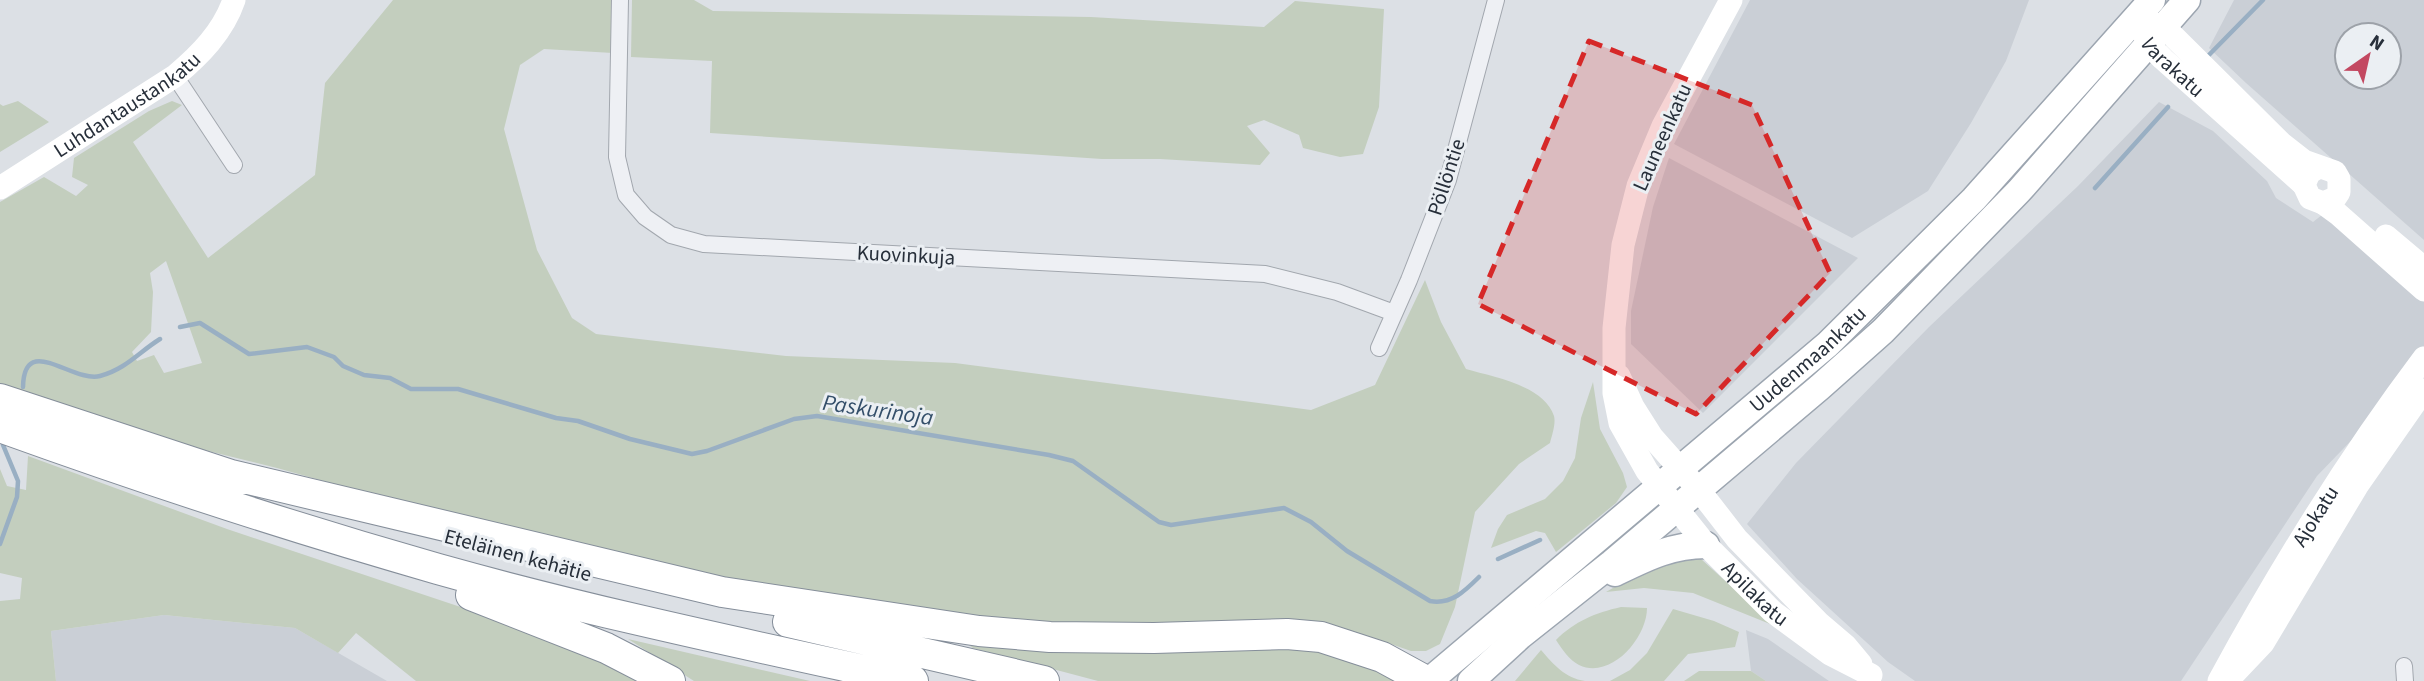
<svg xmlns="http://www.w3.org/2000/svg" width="2424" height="681" font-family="'Source Sans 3',sans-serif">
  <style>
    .built { fill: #cacfd6; fill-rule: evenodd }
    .green { fill: #c3cebe; fill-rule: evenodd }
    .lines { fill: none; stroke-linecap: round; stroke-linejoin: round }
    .stream { stroke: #99afc3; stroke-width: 4.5 }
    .street-casing { stroke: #a2a7ae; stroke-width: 18 }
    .primary-casing { stroke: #9ca5b0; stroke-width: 29 }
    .highway-casing { stroke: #858e9a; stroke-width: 32 }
    .street { stroke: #eef0f4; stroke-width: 16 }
    .secondary { stroke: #fff; stroke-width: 23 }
    .primary { stroke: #fff; stroke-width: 26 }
    .highway { stroke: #fff; stroke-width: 30 }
    .marked { fill: #d62828; fill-opacity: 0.2; stroke: #d62828; stroke-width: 5; stroke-dasharray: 14 9; stroke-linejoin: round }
    .labels { text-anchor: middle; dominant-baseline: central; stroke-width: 6; stroke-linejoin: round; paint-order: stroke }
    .street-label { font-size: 21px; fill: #272f3a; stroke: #ebeff3 }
    .water-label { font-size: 23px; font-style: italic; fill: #344f6a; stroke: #ebeff3 }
  </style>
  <rect width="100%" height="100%" fill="#dce0e5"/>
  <path class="built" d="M1750,0H2029L2006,61L1971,123L1928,191L1852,238L1674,144Z
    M2234,0H2424V240L2246,83L2209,48ZM2347,35H2389V77H2347Z
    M2159,102L2213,131L2267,181L2276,198L2313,222L2327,211L2424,295V350L2370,421L2317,476L2181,681H1915L1888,662L1797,579L1747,524L1796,463L1929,327L2078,186Z
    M1669,158L1858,258L1703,413L1631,344V311L1653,207Z
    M164,615L295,628L387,681H56L51,631Z
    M1746,630L1768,639L1829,681H1766L1751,671Z"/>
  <path class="green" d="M393,0H614L613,53L544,49L520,65L504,129L537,250L572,318L596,334L786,356L955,363L1311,410L1375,385L1425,280L1441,322L1466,369C1493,377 1544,385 1554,416C1556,424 1552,435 1550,443L1519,464L1475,512L1455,607L1440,644L1426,651H1411L1368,636L1313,621L1268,619L1136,627L1017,622L723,582L556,546L277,468L204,450L0,384V202L44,177L76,196L88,185L72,177L74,158L149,111L172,101L182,105L133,142L208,258L315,175L325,83ZM166,261L202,363L164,373L154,355L137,361L132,352L151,332L153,292L150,273Z
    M632,0H694L713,11L1091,17L1264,27L1295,1L1384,9L1379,107L1363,154L1340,157L1303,148L1299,135L1264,120L1247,126L1270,153L1260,165L1160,159H1102L710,133L712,61L631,57Z
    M18,101L49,122L0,152V104L3,106Z
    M1593,382L1600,429L1623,473L1627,487L1616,503L1556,552L1545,533L1536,531L1491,548L1498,529L1507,515L1545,499L1563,481L1575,458L1581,418Z
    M28,456L227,529L571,644L643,681H416L356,633L338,653L295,628L164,615L51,631L56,681H0V601L20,599L22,578L0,573V469L7,486L26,490Z
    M1682,557L1701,559L1775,626L1693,593L1644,588L1606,592L1637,574Z
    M1621,607L1647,608C1647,638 1611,680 1579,665C1569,660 1562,649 1556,640C1575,621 1595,613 1621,607Z
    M1673,609L1714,621L1739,632L1735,647L1688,654L1664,681H1610L1630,670L1647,653Z
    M628,639L810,681H694Z
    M965,642L1063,653L1307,647L1371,666L1397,681H1098L973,648Z
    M1541,650C1554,665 1565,678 1585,681H1515Z
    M1699,671H1751L1766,681H1684Z"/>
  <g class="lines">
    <path class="stream" d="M2205,59L2263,0
      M2095,188L2168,107
      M180,327L200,323L249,354L307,347L334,357L343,366L364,375L390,378L411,389H458L556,418L578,421L630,439L692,454L707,451L794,419L817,416L1049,455L1073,461L1159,522L1171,525L1284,508L1311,522L1347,551L1430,601C1451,605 1465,591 1479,577
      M23,387C24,332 72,383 100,376C126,369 139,352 160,339
      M0,544L17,497L18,481L3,445
      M1498,559L1540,540"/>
    <g class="street-casing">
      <path id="street" d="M620,0L617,157L626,195L645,217L671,235L704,244L1265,274L1337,292L1394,313
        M175,76L234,165
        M1379,348L1409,280L1448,180L1496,0
        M2404,666L2405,681"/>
    </g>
    <g class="primary-casing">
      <g id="primary">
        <path d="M1615,573C1646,558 1671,545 1706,545"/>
        <path id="s5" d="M1429,681L1828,344L1974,199L2152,0"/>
        <path d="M1471,681L1520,636L1612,563L1820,387L1883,331L2019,191L2187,0"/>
      </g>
    </g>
    <g class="highway-casing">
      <path id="highway" d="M0,399L243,479
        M0,427C144,479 291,527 438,569C595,613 754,646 913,681
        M223,473L722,592L979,631L1050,637L1154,638L1287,634L1321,637L1382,657L1426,681
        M471,595L606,648L670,681
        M788,622L1044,681"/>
    </g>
    <use href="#street" class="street"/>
    <g class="secondary">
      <path id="s1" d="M1731,0L1663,126L1638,186L1623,245L1614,328V393L1620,423L1647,471L1706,545L1773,612L1830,654L1871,675"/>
      <path d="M2148,22L2164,27L2281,143L2304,161L2335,172L2339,179V192L2335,198L2323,203L2310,198L2304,185L2309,173L2319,167"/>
      <path id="s2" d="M2141,27L2149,45L2163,59L2304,185"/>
      <path id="s3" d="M0,188L175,76C200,55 223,32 234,0"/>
      <path d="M2323,203L2338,214L2424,290"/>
      <path d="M2386,236L2424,268"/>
      <path d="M1619,376L1633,407L1652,437L1699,490L1737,539L1819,623L1846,646L1861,664"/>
      <path d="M2229,679L2263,643L2357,486L2424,390"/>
      <path id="s4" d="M2219,681C2280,569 2347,460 2424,358"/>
    </g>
    <use href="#primary" class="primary"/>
    <use href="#highway" class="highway"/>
  </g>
  <path class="marked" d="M1589,41L1752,105L1830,273L1696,414L1478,304Z"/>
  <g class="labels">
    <g class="street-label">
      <text stroke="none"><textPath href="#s2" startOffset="52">Varakatu</textPath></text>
      <text stroke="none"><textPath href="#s3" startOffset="152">Luhdantaustankatu</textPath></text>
      <text transform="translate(1662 137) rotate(-66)">Launeenkatu</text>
      <text transform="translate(1446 177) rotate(-72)">Pöllöntie</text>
      <text transform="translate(906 255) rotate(3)">Kuovinkuja</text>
      <text stroke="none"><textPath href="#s5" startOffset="497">Uudenmaankatu</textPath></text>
      <text stroke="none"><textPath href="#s4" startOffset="191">Ajokatu</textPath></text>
      <text transform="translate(518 555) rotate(15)">Eteläinen kehätie</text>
      <text stroke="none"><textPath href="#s1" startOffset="667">Apilakatu</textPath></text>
    </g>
    <g class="water-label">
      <text transform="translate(878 410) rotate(8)">Paskurinoja</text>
    </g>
  </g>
  <g transform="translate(2368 56) rotate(34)"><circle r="33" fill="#ebeff3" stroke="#9da2a9" stroke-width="2"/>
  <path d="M0-5L12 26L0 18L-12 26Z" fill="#c34861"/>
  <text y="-10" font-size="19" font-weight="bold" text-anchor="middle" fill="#272f3a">N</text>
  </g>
</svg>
